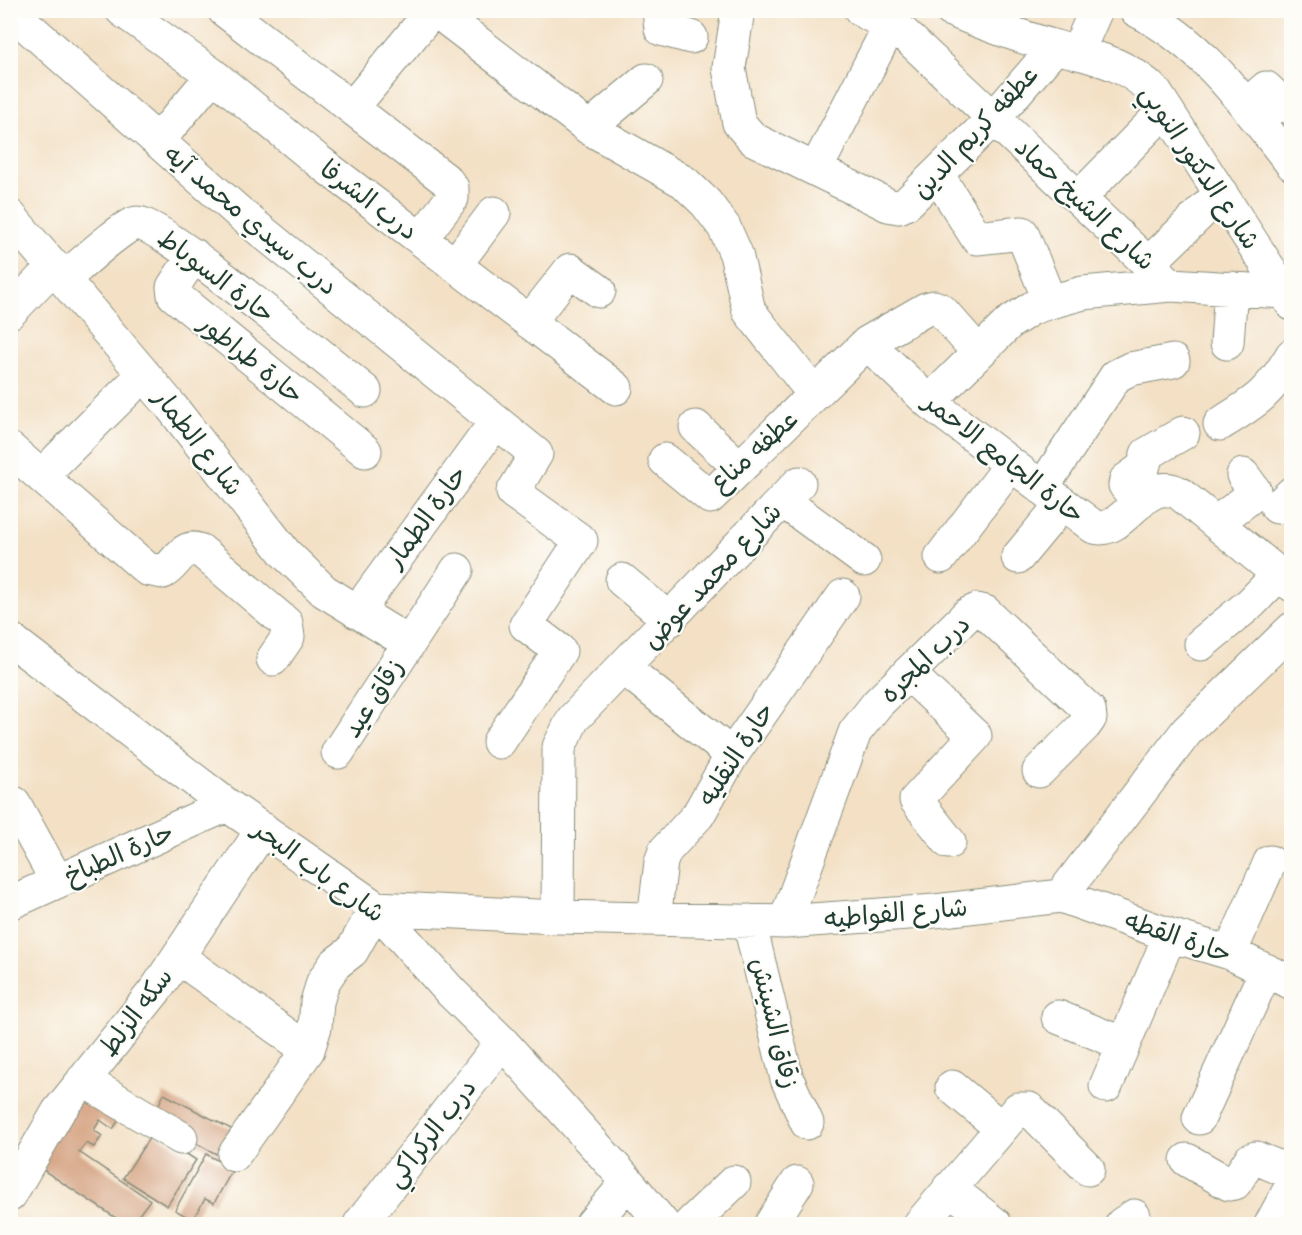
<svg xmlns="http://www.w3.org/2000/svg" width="1302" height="1235" font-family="Caveat,'Playpen Sans Arabic',sans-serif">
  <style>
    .building { fill: #d39e7c }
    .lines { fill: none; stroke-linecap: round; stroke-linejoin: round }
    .minor-casing { stroke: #898e7c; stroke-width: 35 }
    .minor { stroke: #fff; stroke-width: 33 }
    .labels { text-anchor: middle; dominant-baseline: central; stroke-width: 4.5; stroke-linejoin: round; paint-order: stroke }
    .street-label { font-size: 26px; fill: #1f3d34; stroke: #fdfcf7 }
  </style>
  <rect width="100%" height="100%" fill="#fdfcf7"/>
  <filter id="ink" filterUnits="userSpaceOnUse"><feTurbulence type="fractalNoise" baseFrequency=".0167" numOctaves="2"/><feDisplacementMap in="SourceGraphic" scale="12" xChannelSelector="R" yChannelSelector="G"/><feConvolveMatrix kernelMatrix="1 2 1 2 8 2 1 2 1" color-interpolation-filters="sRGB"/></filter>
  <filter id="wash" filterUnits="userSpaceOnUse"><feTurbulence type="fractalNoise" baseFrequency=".008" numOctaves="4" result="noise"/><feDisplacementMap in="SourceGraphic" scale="24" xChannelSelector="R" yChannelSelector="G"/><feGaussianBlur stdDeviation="1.35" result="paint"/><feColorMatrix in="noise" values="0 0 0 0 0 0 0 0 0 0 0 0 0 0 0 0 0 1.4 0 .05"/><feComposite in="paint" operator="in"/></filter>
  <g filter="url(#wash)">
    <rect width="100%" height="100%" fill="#f3e0c5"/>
    <g id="blocks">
      <path class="building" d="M86,1086L125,1111L113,1129L100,1120L94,1130L102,1136L94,1147L86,1143L79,1152L150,1200L132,1224H125L34,1164Z
        M164,1094L237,1132L224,1158L188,1139L154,1114Z
        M153,1132L196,1160L167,1206L123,1178Z
        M206,1154L233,1169L214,1203L205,1199L193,1220L175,1210Z"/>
    </g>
  </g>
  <g filter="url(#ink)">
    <use href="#blocks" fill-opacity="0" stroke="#898e7c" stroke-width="1.5"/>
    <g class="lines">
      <g class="minor-casing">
        <path id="minor" d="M122,10L213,75L317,160L616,388
          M224,10L446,180L452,188V198L421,239
          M435,10L589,128L684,182L706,203L724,227L736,254L749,311L814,394
          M659,10L661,29L691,37
          M738,10L729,68L739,123L753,139L888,205L899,207L907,203L994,118L1055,47
          M861,10L903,33L1171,285
          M951,10C985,24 1020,37 1056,47C1095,58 1125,62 1155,92L1292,304
          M1136,10C1204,44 1246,105 1292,164
          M10,11L243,216L536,454L513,492L581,541L526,625L560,651L499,742
          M1077,53L1096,10
          M1246,105L1266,88L1285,106L1292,101
          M352,108L433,10
          M589,128L646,80
          M158,141L213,75
          M816,169L898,10
          M937,174L977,238L1022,233L1050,302
          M1079,198L1166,109
          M10,216L170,405L285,553L324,591L409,643
          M194,255L173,287L174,295L365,451
          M1148,264L1221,193
          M455,265L494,213
          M65,278C77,268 125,223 137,223C161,222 335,367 365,391
          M10,312L54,266
          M529,322L570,270L599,291
          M867,343L929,402L1094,527C1125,536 1142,475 1179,493L1292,585
          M1227,343L1231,288
          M929,402L1009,323L1032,308L1050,302L1083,293L1171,285L1284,292
          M1220,424C1257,401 1269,394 1292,355
          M696,427L739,467
          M10,449L147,569L163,572C177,565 182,542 201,551L286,623L288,637L273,659
          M665,460L710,497L867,343L926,309L934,307L941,310L978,352
          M41,476L144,374
          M1042,488L1116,376L1130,369L1173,361
          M783,501L864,560
          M1139,503L1125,485L1126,480L1143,468L1147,454L1183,433
          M1277,507L1292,493
          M1216,523L1253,495L1254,490L1243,475
          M941,557L1011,465
          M1018,557L1062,504
          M622,580L670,620
          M357,612L495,423
          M10,639L227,805L376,908L451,992L502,1042L628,1182L663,1224
          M1201,644L1251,603L1279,574
          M624,668L732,755
          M908,673L975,736L916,800L949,842
          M338,752L457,570
          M14,803L57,881
          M1061,896L1170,935L1230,953L1292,983
          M10,903L227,805
          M558,917L559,747L573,719L799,483
          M654,919L661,862L665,851L698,815L732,755L843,596
          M749,921L787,1079L807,1123
          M785,922L855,732L877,704L968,614L977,610L985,612L1089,710L1090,718L1085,725L1039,771
          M1230,953L1270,862
          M178,957L308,1050
          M1058,1017L1123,1044
          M83,1080L181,1138
          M1106,1086L1170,935
          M952,1087L1000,1127
          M1199,1118L1266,970
          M234,1155L308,1050L315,1027L317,1002L323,982L335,964L352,951L376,908L558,917L785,922L935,911L1061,896L1187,731L1292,629
          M1187,1160L1229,1184L1235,1183L1250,1160L1256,1158L1292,1173
          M949,1188L995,1224
          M10,1195L58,1112L157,988L263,829
          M360,1224L502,1042
          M592,1224L628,1182
          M690,1224L734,1182
          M771,1224L797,1183
          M920,1224L1018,1109H1029L1088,1169
          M1122,1224L1134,1216
          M1271,1224L1292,1185"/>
      </g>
      <use href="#minor" class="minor"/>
    </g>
  </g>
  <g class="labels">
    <g class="street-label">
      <text transform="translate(975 132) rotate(-47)">عطفه كريم الدين</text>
      <text transform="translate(1200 167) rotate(56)">شارع الدكتور النوبي</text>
      <text transform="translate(369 200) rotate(37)">درب الشرفا</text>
      <text transform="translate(1085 204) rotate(43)">شارع الشيخ حماد</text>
      <text transform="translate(251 220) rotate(40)">درب سيدي محمد آيه</text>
      <text transform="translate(216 276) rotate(37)">حارة السوباط</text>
      <text transform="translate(251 359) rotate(39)">حارة طراطور</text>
      <text transform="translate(198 442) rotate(52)">شارع الطمار</text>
      <text transform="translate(754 451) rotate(-42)">عطفه مناع</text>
      <text transform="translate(1004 458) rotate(38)">حارة الجامع الاحمر</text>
      <text transform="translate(426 517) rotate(-54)">حارة الطمار</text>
      <text transform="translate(712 576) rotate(-47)">شارع محمد عوض</text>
      <text transform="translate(925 659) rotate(-44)">درب المجره</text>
      <text transform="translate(373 698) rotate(-57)">زقاق عيد</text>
      <text transform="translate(736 754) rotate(-57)">حارة النقليه</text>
      <text transform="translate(119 854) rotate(-24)">حارة الطباخ</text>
      <text transform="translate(319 871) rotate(36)">شارع باب البحر</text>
      <text transform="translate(896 913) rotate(-5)">شارع الفواطيه</text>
      <text transform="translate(1178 937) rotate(19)">حارة القطه</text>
      <text transform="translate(136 1012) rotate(-53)">سكه الزلط</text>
      <text transform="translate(775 1023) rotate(76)">زقاق الشينش</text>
      <text transform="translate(431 1133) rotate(-52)">درب الركراكي</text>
    </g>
  </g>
  <rect width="1302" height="1235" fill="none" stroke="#fdfcf7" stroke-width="36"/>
</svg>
